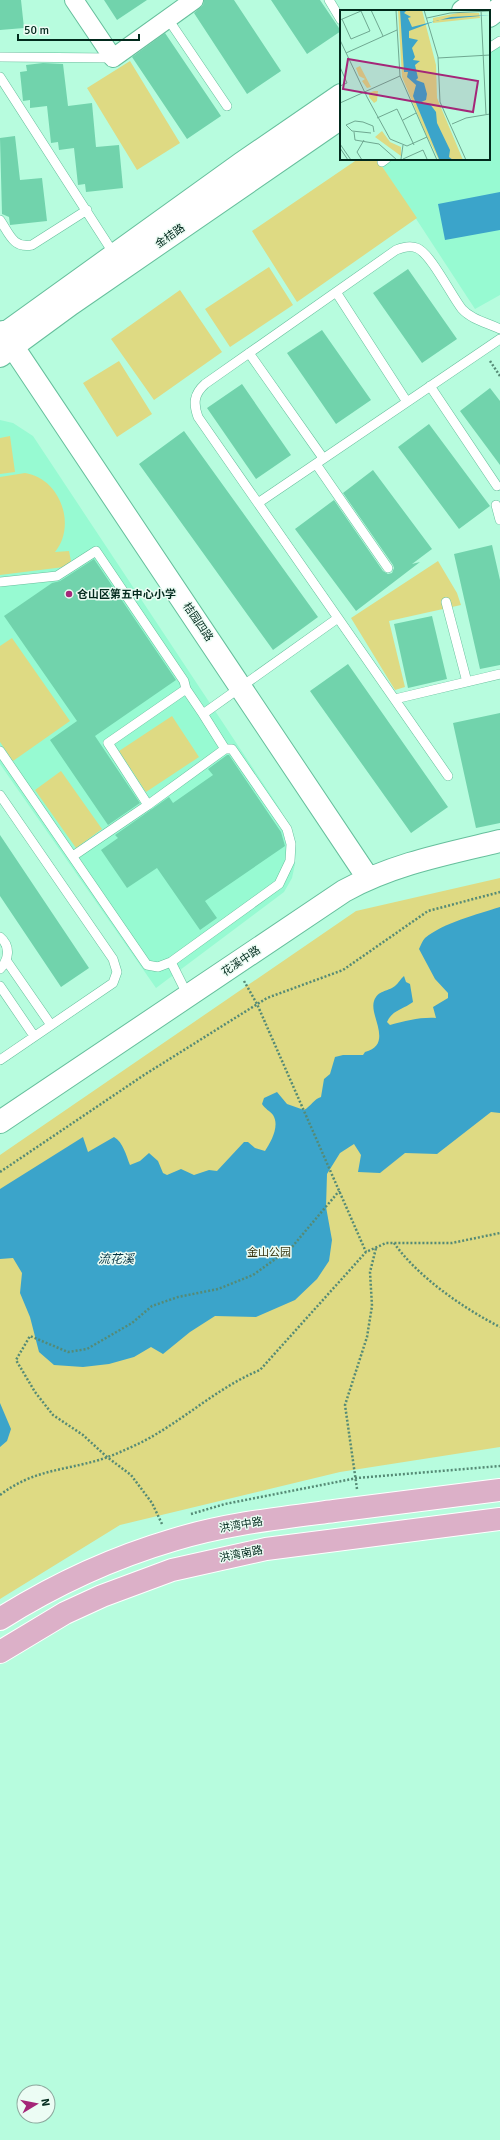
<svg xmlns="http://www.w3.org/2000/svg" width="500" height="2140" font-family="Signika,'Noto Sans SC',sans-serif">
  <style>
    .built { fill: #97fad2 }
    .green { fill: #deda83 }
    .water { fill: #3ba4ca }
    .building { fill: #71d3ac }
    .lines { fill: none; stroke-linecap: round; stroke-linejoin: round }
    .service-casing { stroke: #66bf9c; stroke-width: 10 }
    .minor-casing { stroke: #66bf9c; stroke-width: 20 }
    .tertiary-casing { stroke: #66bf9c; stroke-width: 24 }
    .secondary-casing { stroke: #66bf9c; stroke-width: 24 }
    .primary-casing { stroke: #fff; stroke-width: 24 }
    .path { stroke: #558a75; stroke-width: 2.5; stroke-dasharray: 2 2; stroke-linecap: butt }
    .service { stroke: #fff; stroke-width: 9 }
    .minor { stroke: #fff; stroke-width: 18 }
    .tertiary { stroke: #fff; stroke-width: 22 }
    .secondary { stroke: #fff; stroke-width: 22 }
    .primary { stroke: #dcb0c8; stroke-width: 22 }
    .poi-dot { fill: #a42678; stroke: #ecfcf4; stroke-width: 1.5 }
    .labels { text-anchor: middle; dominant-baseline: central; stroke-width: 3; stroke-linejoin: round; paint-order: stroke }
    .street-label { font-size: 11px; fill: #022a1d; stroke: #ecfcf4 }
    .poi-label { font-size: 11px; font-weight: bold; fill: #022a1d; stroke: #ecfcf4; text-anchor: start }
    .park-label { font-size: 11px; fill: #37350f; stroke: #ecfcf4 }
    .water-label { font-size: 12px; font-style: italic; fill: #043444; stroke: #ecfcf4 }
    .inset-road { fill: none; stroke: #6fa891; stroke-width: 1 }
    .view { fill: #a42678; fill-opacity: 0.15; stroke: #a42678; stroke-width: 2 }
    .inset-edge { fill: none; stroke: #022a1d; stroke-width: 2 }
  </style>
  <rect width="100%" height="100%" fill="#b7fcde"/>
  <path class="built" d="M500,41V295L475,309L377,159H489V48Z
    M0,420L13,423L33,436L280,809L291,830L295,864L292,878L284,892L156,988L0,764Z"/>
  <path class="green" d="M130,61L180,143L137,170L87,88Z
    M358,159H377L417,218L297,302L252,231Z
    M269,267L293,305L230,347L205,309Z
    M180,290L222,352L154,400L111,339Z
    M119,361L152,414L117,437L83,383Z
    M10,436L15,472L0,474V438Z
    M25,473C60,478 77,525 55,552L69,551L72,566L0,575V477Z
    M438,561L457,593L461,605L389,621L405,687L395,690L351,618Z
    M12,638L70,721L13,761L0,742V646Z
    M172,716L199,757L146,792L119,751Z
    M61,771L102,829L76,848L35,790Z
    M500,878V1447L340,1472L120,1525L0,1599V1155L356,911Z"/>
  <path class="water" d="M500,192V230L445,240L438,204Z
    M500,907V1113L491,1112L437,1154L405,1153L380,1173L358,1172L361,1155L354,1144L340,1153L327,1174L326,1207L332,1240L329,1261L317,1279L295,1300L256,1317L215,1316L190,1332L163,1354L151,1347L134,1357L109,1364L83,1367L54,1365L39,1352L30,1317L20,1293L22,1273L13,1258L0,1259V1189L83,1137L88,1152L114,1137C123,1142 126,1155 130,1165L140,1161L149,1153L158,1161L163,1173L167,1175L181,1169L194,1175L209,1170L217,1171L244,1142H248L255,1148L265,1151C271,1142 280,1126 273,1115C270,1111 265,1109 262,1104L264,1098L277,1092L287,1104L304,1110C311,1106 314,1099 321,1097L324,1079L330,1074L335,1057L343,1055H363L365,1052C394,1044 369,1016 374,1001C378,990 387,992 395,986C399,983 400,979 404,976L406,982L410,984L413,1002C404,1009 392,1010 387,1022L390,1025C406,1021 420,1017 436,1018L433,1007L448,998V993L435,979L419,949C421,945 422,941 425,938C443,923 478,914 500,907Z
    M0,1403L11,1429L7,1441L0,1447Z"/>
  <path class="building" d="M0,0H21L24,28L0,30Z
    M104,0H147L117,20Z
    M204,0H234L281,71L247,94L194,13L203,5Z
    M271,0H320L341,31L307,54Z
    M165,33L221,116L187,139L132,57Z
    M43,63L63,64L68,106L92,103L96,147L119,145L123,188L86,192L85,184L78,185L74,148L59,150L58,142L51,143L47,106L30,108V100L23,101L20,72L27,71L26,65Z
    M15,136L20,180L42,178L47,221L10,225L9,217L2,214L0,138Z
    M408,269L457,339L422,363L373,293Z
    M322,330L371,400L336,424L287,353Z
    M242,384L291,455L256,479L207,408Z
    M490,388L500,401V465L460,411Z
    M429,424L490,506L459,529L398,447Z
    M184,431L318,617L273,650L139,464Z
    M373,470L432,549L412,564L420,562L356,611L295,529L334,500L383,571L388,574L392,573L394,568L393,565L343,493Z
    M492,545L500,580V665L480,669L454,554Z
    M94,559L176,680L95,736L140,803L108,825L50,740L77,721L4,616L52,583L60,581Z
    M432,616L447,679L408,688L394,624Z
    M348,664L448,807L411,833L310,691Z
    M500,713V823L476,828L453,723Z
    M227,755H229L281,832L285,846L205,901L217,918L200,930L157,868L127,888L101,850L118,838L115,835L169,797L173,803L213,775L208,769Z
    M0,835L89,968L61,987L0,896Z"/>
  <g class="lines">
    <g class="service-casing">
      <path id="service" d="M329,0L341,20
        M168,19L227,106
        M489,48L500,41
        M0,57L113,58
        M0,77L114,254
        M382,162L386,159
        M0,220C9,233 13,249 32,245L87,210
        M336,292L407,402
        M249,353L323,458
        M430,386L497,486
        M316,464L388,568
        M258,503L500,339
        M496,505L500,520
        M0,582L57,576L96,551L184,681L186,689
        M446,602L467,682
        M395,699L500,674
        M203,714L225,749L148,805L108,743L186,689L203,714L338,618
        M0,751L147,965L158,967L171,962L279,884L290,861L291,844L287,829L232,749H225
        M448,776L198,417C193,403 194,394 205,384L396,250C403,247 410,245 417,248C431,254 451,295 462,309C472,320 488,323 500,329
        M0,795L113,959L117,972L113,983L0,1060
        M73,856L148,805
        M0,937C11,946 9,960 0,969
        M6,960L51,1025
        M171,962L188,996
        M0,986L34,1036"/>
    </g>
    <g class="minor-casing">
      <path id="minor" d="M74,0L113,58L194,0"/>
    </g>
    <g class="tertiary-casing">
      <path id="tertiary" d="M3,332L368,878
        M0,1122L344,891C393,864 446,854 500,841"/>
    </g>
    <g class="secondary-casing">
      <path id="secondary" d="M463,11L479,0
        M489,16L500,8
        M0,337L242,163L341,95
        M0,356L71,304L341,118"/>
    </g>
    <g class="primary-casing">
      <path id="primary" d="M0,1619C54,1585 112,1558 173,1540C225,1524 280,1518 334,1511C390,1504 445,1497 500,1490
        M0,1652L65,1613L102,1596L172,1570L266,1549L500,1519"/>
    </g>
    <path class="path" d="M490,361L500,376
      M244,981L257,1004L366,1252
      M0,1172L144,1075L267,998L343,970L428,911L500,892
      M394,1243C418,1277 463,1308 500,1327
      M357,1489L345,1405L367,1337L372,1306L370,1272L376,1248
      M0,1495C33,1470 61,1471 99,1460C112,1456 125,1450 138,1444C181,1423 216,1388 260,1370L366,1252L386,1243H452L500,1233
      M191,1514L225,1504L357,1478L500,1466
      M162,1524L152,1503L131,1475L107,1457L83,1435L53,1415L35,1392L16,1360L30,1336L68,1352L87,1349L132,1323L152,1306L178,1297L218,1289L253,1275L292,1247L340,1190"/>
    <use href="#service" class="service"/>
    <use href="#minor" class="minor"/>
    <use href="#tertiary" class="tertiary"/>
    <use href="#secondary" class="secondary"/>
    <use href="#primary" class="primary"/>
  </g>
  <circle class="poi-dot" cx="69" cy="594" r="4"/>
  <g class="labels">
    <g class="street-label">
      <text transform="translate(170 236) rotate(-35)">金桔路</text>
      <text transform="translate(198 622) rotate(56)">桔园四路</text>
      <text transform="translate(241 961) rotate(-34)">花溪中路</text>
      <text transform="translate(241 1525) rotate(-10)">洪湾中路</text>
      <text transform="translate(241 1554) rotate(-11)">洪湾南路</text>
    </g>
    <g class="poi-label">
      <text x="77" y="594">仓山区第五中心小学</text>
    </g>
    <g class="park-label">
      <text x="269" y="1252">金山公园</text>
    </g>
    <g class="water-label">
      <text x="116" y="1259">流花溪</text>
    </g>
  </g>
  <g transform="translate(340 10)">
    <rect width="150" height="150" fill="#b7fcde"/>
    <path d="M58,0H82L96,55L97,88L123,150H99L85,122L62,67ZM118,3H139L140,8L93,13V8ZM20,56L31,77L27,78L22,71L25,69L19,66L16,58ZM34,81H38L37,91L34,93L29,87V83ZM42,121L50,132L61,137V146L35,127Z" fill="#deda83"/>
    <path d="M60,0H67L64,3L71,7L68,8L72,17L111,7L150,5L98,10L69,21V28L78,30L72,38L75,47L73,50L80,51L75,55L78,68L76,70L84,73L87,84L86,90L79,93L90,94L96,102L97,113L110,140L109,147L113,150L99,149L73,86L76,75L67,67L68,62H64Z" fill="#3ba4ca"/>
    <path class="inset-road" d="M31,0L43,26M56,0L60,66L97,150M84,0L98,47L100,92L126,150M141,0L146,104M87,8L110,3L150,1M0,10L21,1L30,21L11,29L2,9M0,30L27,87L50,129L67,136L87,127M6,43L57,20M98,48L150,45M0,57L7,73L0,76M0,93L60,66M37,108L57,99L74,135M63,110L76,103M112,114L126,108L150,104M14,122L15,130L39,134L57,150M31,123L12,121L6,115L15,111L23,112L33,116L34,122M0,134L11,150M0,138L8,150M61,149L63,135M63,149L83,140L87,149M22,150L17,142L24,130"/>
    <path class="view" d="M8,49L138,71L133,102L3,79Z"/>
    <rect width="150" height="150" class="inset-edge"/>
  </g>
  <g transform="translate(36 2104) rotate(80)"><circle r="19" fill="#ecfcf4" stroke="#8ea89e"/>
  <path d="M0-3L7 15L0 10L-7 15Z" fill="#a42678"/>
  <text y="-6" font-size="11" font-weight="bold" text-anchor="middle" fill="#022a1d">N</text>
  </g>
  <path d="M18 34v6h121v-6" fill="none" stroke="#022a1d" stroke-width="2"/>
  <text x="24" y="34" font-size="12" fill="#022a1d" stroke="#ecfcf4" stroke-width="3" paint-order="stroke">50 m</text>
</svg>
